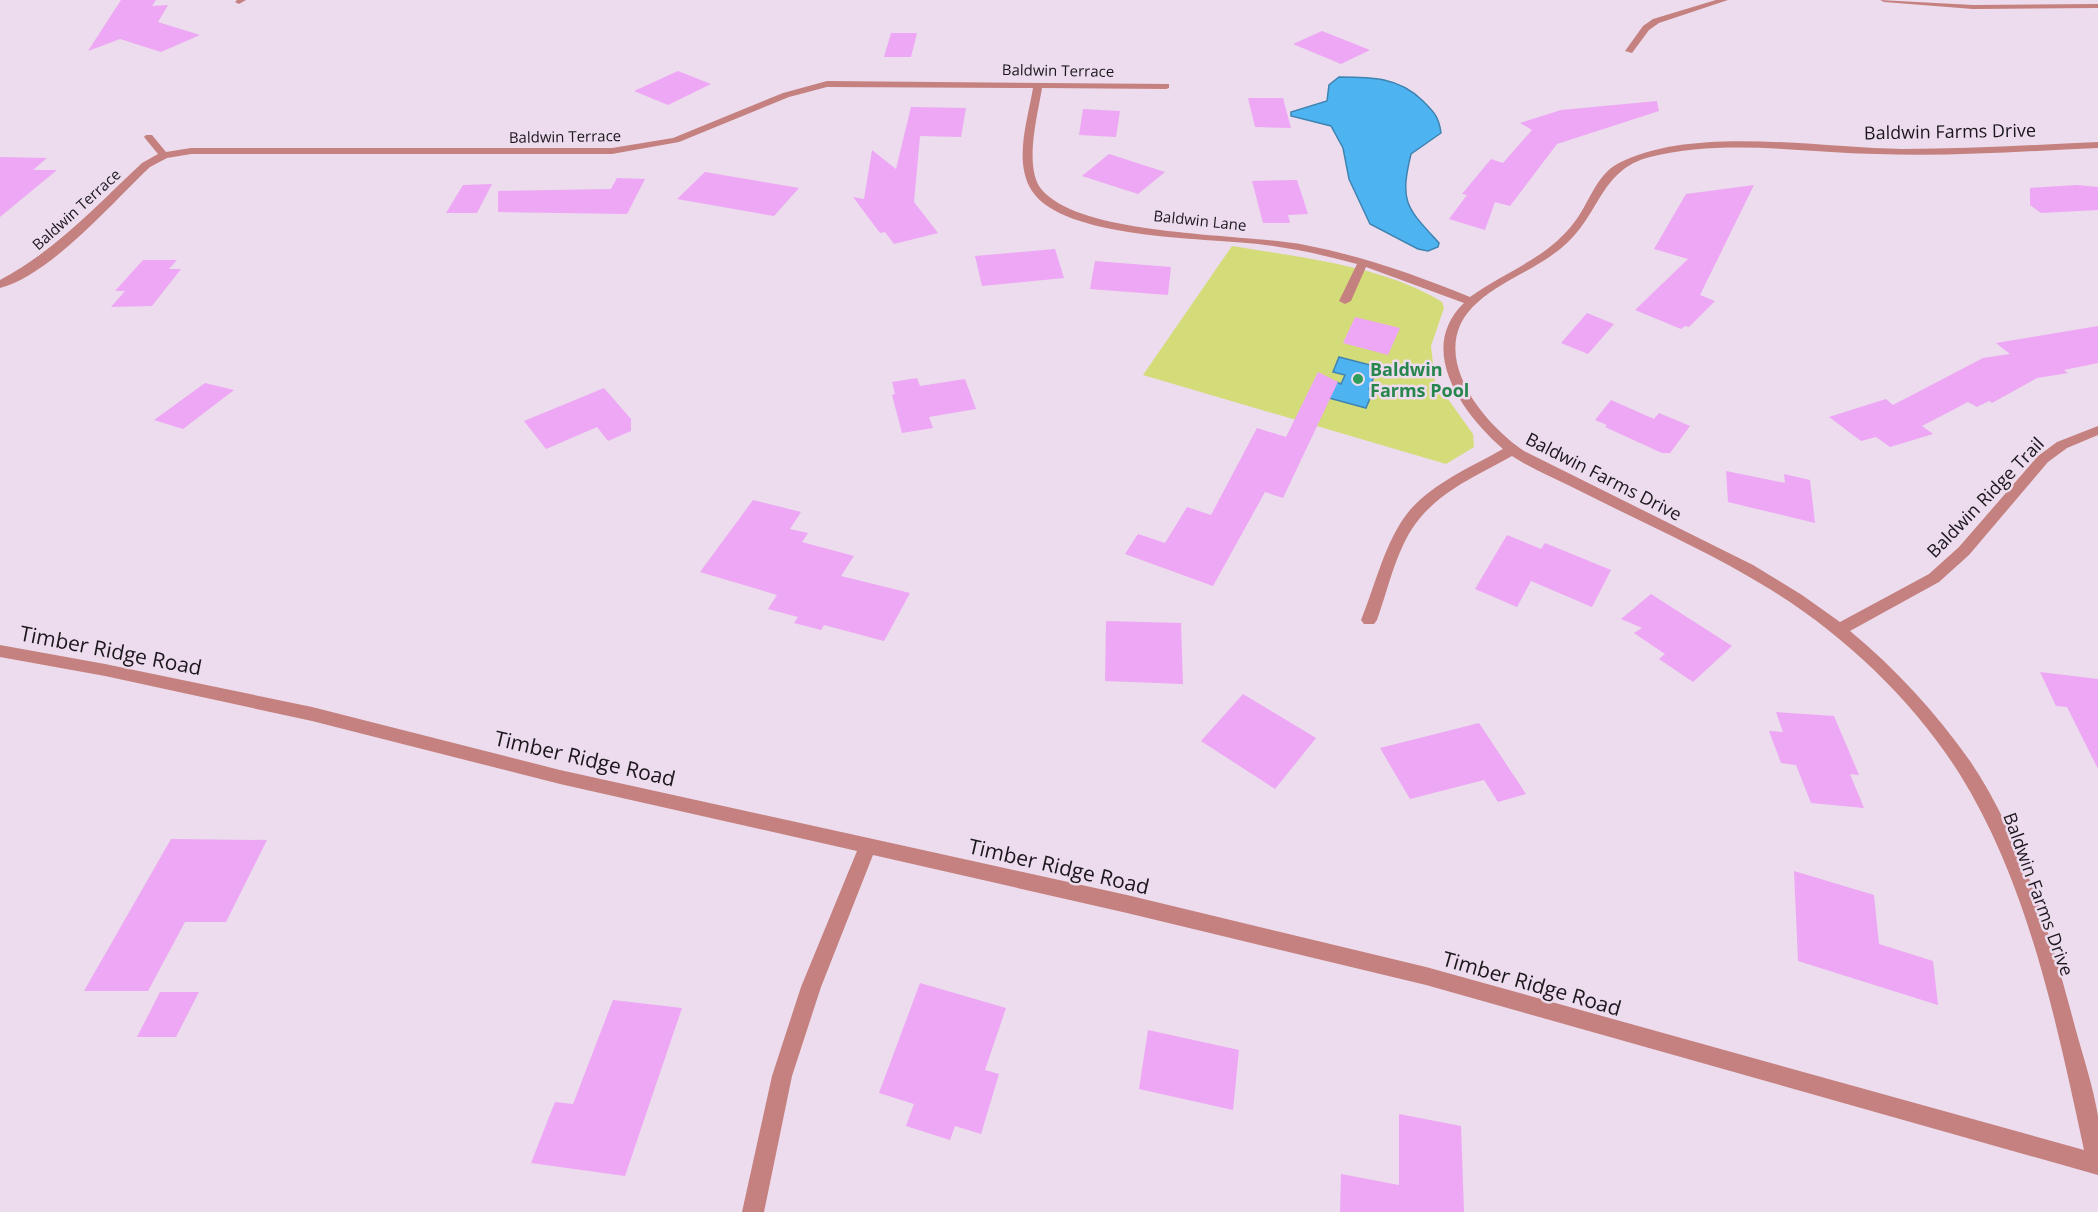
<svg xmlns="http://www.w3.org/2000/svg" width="2098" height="1212" font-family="'Open Sans',sans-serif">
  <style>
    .green { fill: #d4dc7a }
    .water { fill: #4eb3f1; stroke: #3f84b1; stroke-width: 1.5 }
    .building { fill: #eda7f4 }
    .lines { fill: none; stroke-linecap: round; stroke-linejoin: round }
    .minor { fill: #c5817f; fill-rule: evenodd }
    .leisure-dot { fill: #2e9e5b; stroke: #ecdced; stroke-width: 2 }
    .labels { text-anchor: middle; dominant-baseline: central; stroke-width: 5; stroke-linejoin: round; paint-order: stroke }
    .far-street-label { font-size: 15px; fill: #1c171d; stroke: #ecdced }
    .street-label { font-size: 18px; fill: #1c171d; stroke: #ecdced }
    .leisure-label { font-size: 18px; font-weight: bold; fill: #27864d; stroke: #ecdced; text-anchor: start }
    .near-street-label { font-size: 21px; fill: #1c171d; stroke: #ecdced }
  </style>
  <rect width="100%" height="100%" fill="#ecdced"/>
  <path class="green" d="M1232,246C1298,257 1385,266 1442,302L1444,308L1431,346L1435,381L1473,434L1474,447L1446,464L1143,375Z"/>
  <path class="water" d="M1339,77C1371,77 1399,77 1423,101C1434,112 1439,117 1441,133L1411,154C1399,203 1407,208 1439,243L1438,247L1428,251L1418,249L1370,224L1349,179L1343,148L1331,126L1291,116V112L1327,101L1329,85Z
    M1339,357L1378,367L1369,389L1373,391L1366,408L1329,398L1336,382L1341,384L1345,375L1333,372Z"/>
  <path class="building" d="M121,0H156L152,6L168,5L158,22L200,35L161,52L120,39L88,51Z
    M1322,31L1370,50L1341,64L1293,44Z
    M891,33H917L911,57H884Z
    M678,71L711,84L668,105L634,91Z
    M1248,98H1283L1291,128L1255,127Z
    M1657,101L1659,111L1557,144L1510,206L1495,202L1485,230L1449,219L1467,195L1462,194L1491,159L1503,163L1532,130L1520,123L1561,110Z
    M911,107L966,108L961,137L920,136L914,202L938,233L894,244L885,232L880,233L853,197L864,199L872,150L896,169Z
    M1083,109L1120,111L1116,137L1079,135Z
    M1109,154L1165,172L1138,194L1082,176Z
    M0,157L47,158L33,170H57L0,217Z
    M705,172L799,188L774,216L677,199Z
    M617,178L645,179L627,214L498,212V191L611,189Z
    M1297,180L1308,214L1288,215L1290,223H1263L1252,181Z
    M492,184L477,213H446L463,185Z
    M1754,185L1700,295L1715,301L1689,327L1685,326L1681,329L1635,310L1688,259L1654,249L1686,194Z
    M2077,185L2098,187V210L2041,213L2030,205V188Z
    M1055,249L1064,278L982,286L975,256Z
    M143,260H177L169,269H181L152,306L111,307L125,291H115Z
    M1095,261L1171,267L1168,295L1090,289Z
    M1587,313L1614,324L1588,354L1561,343Z
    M1355,317L1400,328L1388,355L1343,343Z
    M2098,326V363L2064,370L2068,373L2037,378L1992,403L1989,401L1977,407L1968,402L1922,426L1933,434L1890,447L1876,437L1861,441L1829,417L1886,399L1893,405L1983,358L2010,354L1996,343Z
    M1318,372L1338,382L1283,498L1265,492L1213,586L1125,554L1138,534L1165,543L1187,507L1211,515L1257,428L1286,437Z
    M917,378L920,386L965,379L976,409L929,417L933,428L902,433L892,395L895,394L892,382Z
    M205,383L234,390L183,429L154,420Z
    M604,388L631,419V431L608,441L597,427L546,449L524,421Z
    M1611,400L1654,419L1659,413L1690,426L1670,453H1662L1605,427L1607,425L1595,420Z
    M1726,471L1785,483L1784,474L1810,480L1815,523L1728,502Z
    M753,500L801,512L790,529L808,533L802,542L854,556L841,576L910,593L884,641L824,625L821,630L794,623L798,617L768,609L777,595L700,572Z
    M1507,535L1541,549L1545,543L1611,570L1592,607L1531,581L1517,607L1475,589Z
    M1651,594L1732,646L1693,682L1659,659L1665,654L1634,633L1642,628L1621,619Z
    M1106,621L1181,623L1183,684L1105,681Z
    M2040,672L2098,679V769L2067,707L2056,706Z
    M1243,694L1316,738L1275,789L1201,741Z
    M1776,712L1834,716L1859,775L1850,774L1864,808L1811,803L1796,765L1781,763L1769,731L1783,732Z
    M1479,723L1526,794L1498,802L1484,780L1410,799L1380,748Z
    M171,839L267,840L226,922H185L148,991H84Z
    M1794,871L1874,895L1879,944L1933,961L1938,1005L1798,961Z
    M920,983L1006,1008L985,1070L999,1074L981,1134L955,1126L950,1140L906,1126L914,1104L879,1093Z
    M160,992H199L176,1037H137Z
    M613,1000L682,1008L625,1176L531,1163L555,1102L573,1104Z
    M1148,1030L1239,1050L1233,1110L1139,1089Z
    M1399,1114L1461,1126L1464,1212H1340L1341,1174L1399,1185Z"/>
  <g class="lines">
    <path class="minor" d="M237,0H246L239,4L235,2Z
      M1716,0H1728L1659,23L1649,30L1632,53L1625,51L1643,26L1653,19Z
      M1880,0L1973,5L2098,4V8L1973,9L1884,2Z
      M827,81L1169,84V88L1166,89L1042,88C1038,114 1023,168 1042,190C1083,237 1242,233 1305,245C1362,256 1416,275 1470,297C1504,272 1546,259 1573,224C1589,205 1595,175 1619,163C1693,125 1819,148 1902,149C1968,149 2033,145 2098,142V148C2024,151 1950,157 1876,154C1802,152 1723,139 1650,157C1602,169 1600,212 1568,242C1541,268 1505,278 1478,302C1423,349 1480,421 1524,451L1753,565L1802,595L1840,622L1929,574L1959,547L2038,456L2057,442L2098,426V435L2067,448L2048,462L1969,555L1939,582L1850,631C1896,669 1936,713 1970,761C2022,838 2052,939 2075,1027C2083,1056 2093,1086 2098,1116C2098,1134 2098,1156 2098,1175L1426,985L1127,913L873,855L821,987L792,1076L764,1212H742L772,1076L801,987L857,851L560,784L312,721L105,676L0,657V645L105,664L312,707L560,770L1127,895L1426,967L2084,1150C2057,1024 2028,883 1959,773C1912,699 1843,634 1768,588C1708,551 1643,523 1580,491C1557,479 1533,470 1512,456C1480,474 1444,489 1420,518C1397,545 1389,587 1377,620L1374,624H1364L1361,620C1376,584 1385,540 1410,510C1435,482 1471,467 1503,449C1464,415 1415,350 1464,303L1366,267L1351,301L1345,304L1339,301L1357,264C1324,255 1291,248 1258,244C1205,238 1063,239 1032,191C1013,162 1028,119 1033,88L827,87L789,97L679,142L612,154H191L167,158L150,167C112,203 50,275 0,288V280C55,251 97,205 142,163L158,154L144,137L146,135H152L166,152L191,148H612L673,138L783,93Z"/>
  </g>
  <circle class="leisure-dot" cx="1358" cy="379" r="6"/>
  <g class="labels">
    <g class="far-street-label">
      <text transform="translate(1058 70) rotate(1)">Baldwin Terrace</text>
      <text transform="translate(565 136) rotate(-1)">Baldwin Terrace</text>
      <text transform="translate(76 209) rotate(-42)">Baldwin Terrace</text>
      <text transform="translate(1200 220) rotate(6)">Baldwin Lane</text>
    </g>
    <g class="street-label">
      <text transform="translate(1950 131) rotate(-1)">Baldwin Farms Drive</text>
      <text transform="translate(1604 476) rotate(27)">Baldwin Farms Drive</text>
      <text transform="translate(1985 497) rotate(-46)">Baldwin Ridge Trail</text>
      <text transform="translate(2039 894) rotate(70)">Baldwin Farms Drive</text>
    </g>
    <g class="leisure-label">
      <text x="1370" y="369">Baldwin<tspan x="1370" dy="21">Farms Pool</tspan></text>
    </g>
    <g class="near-street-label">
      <text transform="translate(111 650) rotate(11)">Timber Ridge Road</text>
      <text transform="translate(585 758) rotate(13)">Timber Ridge Road</text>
      <text transform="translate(1059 866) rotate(13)">Timber Ridge Road</text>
      <text transform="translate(1532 983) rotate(16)">Timber Ridge Road</text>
    </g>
  </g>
</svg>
